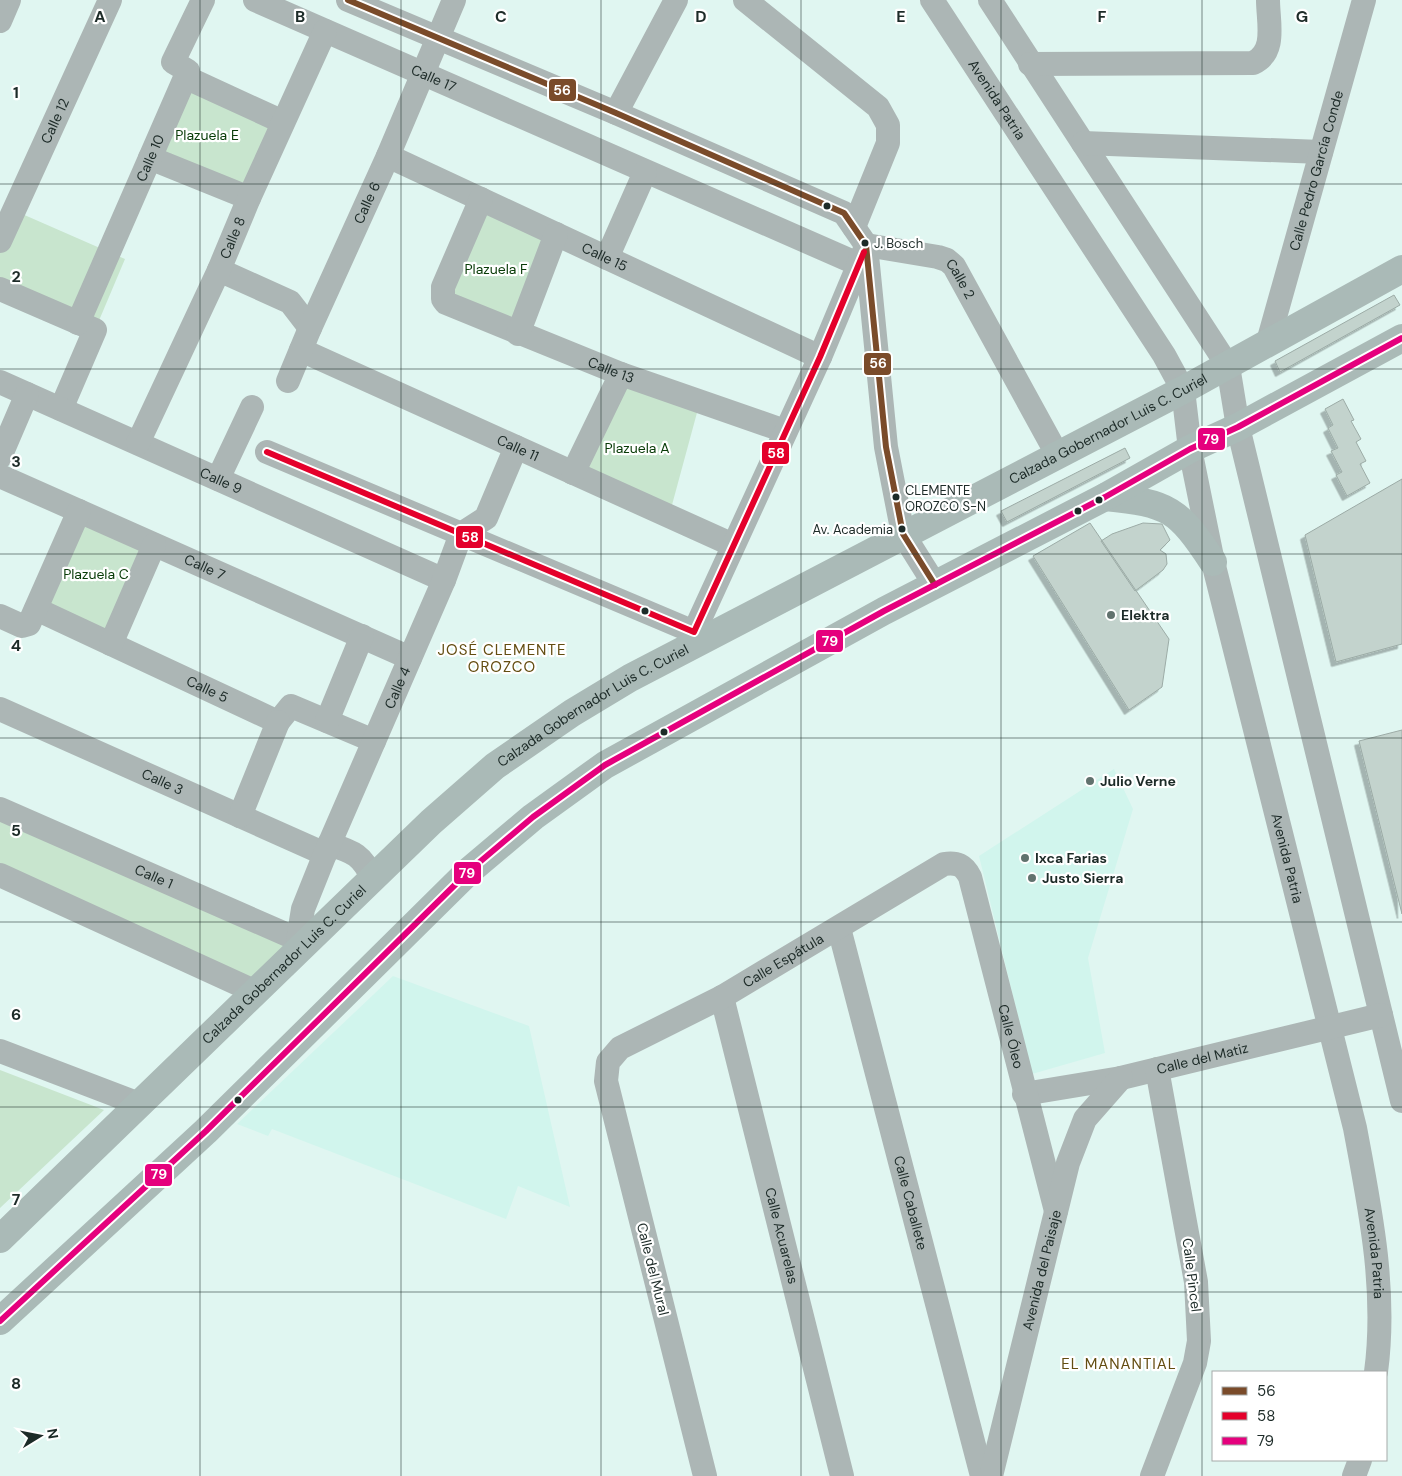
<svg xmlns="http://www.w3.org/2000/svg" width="1402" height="1476" font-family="'DM Sans',sans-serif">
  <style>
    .built { fill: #d1f5ed }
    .green { fill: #c8e5ce }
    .building { fill: #c3d3cd; stroke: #9caba6; filter: url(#shadow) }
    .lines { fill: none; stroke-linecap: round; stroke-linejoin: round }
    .minor { stroke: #acb6b5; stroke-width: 24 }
    .major { stroke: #aabab7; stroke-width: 28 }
    .bus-1-casing { stroke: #fff; stroke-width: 10 }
    .bus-2-casing { stroke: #fff; stroke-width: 10 }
    .bus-3-casing { stroke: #fff; stroke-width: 10 }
    .bus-1 { stroke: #7a4b2a; stroke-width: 6 }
    .bus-2 { stroke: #e4002b; stroke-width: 6 }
    .bus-3 { stroke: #e5007d; stroke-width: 6 }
    .grid { fill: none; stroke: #1d2b28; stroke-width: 1; stroke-opacity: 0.55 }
    .bus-dot { fill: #1d2b28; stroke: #fff; stroke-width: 2 }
    .poi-dot { fill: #61726e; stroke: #fff; stroke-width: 2 }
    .labels { text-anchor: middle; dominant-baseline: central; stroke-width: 4.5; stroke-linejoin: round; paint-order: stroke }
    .bus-label { font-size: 13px; fill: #1d2b28; stroke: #fff; text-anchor: start }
    .street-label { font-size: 14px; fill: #1d2b28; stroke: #fff }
    .park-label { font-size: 14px; fill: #083b07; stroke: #fff }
    .poi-label { font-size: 14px; font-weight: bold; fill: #1d2b28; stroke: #fff; text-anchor: start }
    .neighbourhood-label { font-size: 15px; letter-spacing: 1px; fill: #634d11; stroke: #fff }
    .grid-label { font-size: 16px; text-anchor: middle; font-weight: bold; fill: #1d2b28; stroke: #fff; stroke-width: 4.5; stroke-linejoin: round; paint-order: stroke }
    .line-badge { stroke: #fff; stroke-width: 2 }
    .badge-label { font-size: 14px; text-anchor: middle; font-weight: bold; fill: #fff }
  </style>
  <defs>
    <filter id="shadow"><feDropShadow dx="-4.5" dy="4.5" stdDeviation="0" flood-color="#0004"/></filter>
  </defs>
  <rect width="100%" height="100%" fill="#e0f6f1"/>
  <path class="built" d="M1114,769L1133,809L1088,958L1105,1053L1032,1074L979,856Z
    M393,976L529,1026L570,1207L518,1186L506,1219L272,1129L268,1136L237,1124Z"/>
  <path class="green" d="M185,77L283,122L249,198L150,158Z
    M481,199L556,234L518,334L443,299Z
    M13,210L125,259L95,330L0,289V241Z
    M613,377L698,409L669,516L573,473Z
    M79,511L154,545L111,644L36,609Z
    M0,811L287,938L269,974L256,990L0,870Z
    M0,1070L104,1110L0,1208Z"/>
  <path class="building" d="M1394,295L1400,305L1280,372L1275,361Z
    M1343,399L1354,420L1351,421L1361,439L1356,442L1366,461L1360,464L1370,483L1347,496L1336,475L1342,472L1331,451L1338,448L1328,428L1333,425L1325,409Z
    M1125,448L1130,458L1007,522L1001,511Z
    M1402,479V644L1336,662L1305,535Z
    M1090,523L1169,639L1162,687L1129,710L1033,556Z
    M1143,523L1162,524L1170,540L1160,550L1166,554L1167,564L1163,570L1135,591L1101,541L1112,534Z
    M1402,730V914L1359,741Z"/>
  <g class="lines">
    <g class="minor">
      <path id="s1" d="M255,0L858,264"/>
      <path d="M348,0L616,113L844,213L866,245L886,447L903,534L935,585"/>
      <path d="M745,0L878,107L888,125V143L854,227"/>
      <path id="s2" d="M932,0L1164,355L1183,390L1190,449L1213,562L1355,1128C1370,1208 1387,1290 1376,1372"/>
      <path d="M990,0L1228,366L1238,427L1402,1101"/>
      <path d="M0,21L9,0"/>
      <path d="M1030,64L1253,63C1277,52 1268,22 1268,0"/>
      <path d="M185,77L283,122"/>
      <path d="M616,113L676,0"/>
      <path d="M1083,143L1321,152"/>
      <path id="s3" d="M388,156L820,357"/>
      <path d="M150,158L249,198"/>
      <path id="s4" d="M481,199L443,287V299L446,303L621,374L785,431"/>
      <path id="s5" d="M0,241L110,0"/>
      <path id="s6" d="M866,245L938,257L947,260L954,266L1057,454"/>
      <path d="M607,258L645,172"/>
      <path d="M219,270L290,302L310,328"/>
      <path d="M0,289L95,330L61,409"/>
      <path id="s7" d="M78,323L188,71L173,62L203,0"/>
      <path d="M518,334L556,234"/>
      <path id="s8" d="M1268,342L1364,0"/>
      <path id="s9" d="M301,350L733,545"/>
      <path id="s10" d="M288,381L310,328L388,156L454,0"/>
      <path id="s11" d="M0,382L444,580"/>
      <path id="s12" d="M138,443L219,270L249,198L325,31"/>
      <path d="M267,452L694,632L820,357L866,247"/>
      <path d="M0,457L27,394"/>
      <path d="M573,473L621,374"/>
      <path id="s13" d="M0,476L410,658"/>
      <path d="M218,479L252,407"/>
      <path id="s14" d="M36,609L278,722L291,706L374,741"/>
      <path d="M0,616L22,626L29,624L79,511"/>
      <path d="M111,644L154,545"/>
      <path id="s15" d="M0,709L325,854"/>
      <path d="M327,721L362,636"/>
      <path id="s16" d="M0,809L306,943"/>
      <path d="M240,816L278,722"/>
      <path d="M329,844C354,852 362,855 373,879"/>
      <path d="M0,875L256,992"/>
      <path id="s17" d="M839,928L982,1476"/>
      <path id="s18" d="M298,940L303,909L325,854L444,580L461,534L486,518L516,447"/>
      <path id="s19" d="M722,997L842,1476"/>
      <path d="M0,1051L139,1104"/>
      <path id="s20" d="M1024,1094L1121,1078L1381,1015"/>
      <path id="s21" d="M705,1476L606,1081L608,1062L620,1048L722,997L944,864C957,862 964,865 970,877L1056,1211"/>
      <path id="s22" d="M991,1476L1068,1163L1085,1119L1121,1078"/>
      <path d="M1152,1476L1195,1363L1199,1341L1196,1282L1157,1069"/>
      <path d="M1354,1476L1360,1460"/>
    </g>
    <g class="major">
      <path d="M1105,497C1169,503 1178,509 1213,562"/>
      <path id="s23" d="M0,1239L431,822L495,766L572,713L630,678L1183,390L1402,269"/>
      <path d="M0,1321L206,1131L469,871L533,817L605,765L884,611L1105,497L1190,449L1238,427L1402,338"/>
    </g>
    <g class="bus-1-casing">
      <path id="bus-1" d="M348,0L616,113L844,213L866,245L886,447L903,534L935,585"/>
    </g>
    <g class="bus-2-casing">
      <path id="bus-2" d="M267,452L694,632L820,357L864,252"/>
    </g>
    <g class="bus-3-casing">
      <path id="bus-3" d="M0,1321L206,1131L469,871L533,817L605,765L884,611L1105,497L1190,449L1238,427L1402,338"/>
    </g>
    <use href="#bus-1" class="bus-1"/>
    <use href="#bus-2" class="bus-2"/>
    <use href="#bus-3" class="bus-3"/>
  </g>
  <path class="grid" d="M200,0V1476M401,0V1476M601,0V1476M801,0V1476M1001,0V1476M1202,0V1476M0,184H1402M0,369H1402M0,554H1402M0,738H1402M0,922H1402M0,1107H1402M0,1292H1402"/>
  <g class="bus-dot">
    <circle cx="827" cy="206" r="4.5"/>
    <circle cx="865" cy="243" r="4.5"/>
    <circle cx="896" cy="497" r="4.5"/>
    <circle cx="1099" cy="500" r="4.5"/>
    <circle cx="1078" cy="511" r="4.5"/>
    <circle cx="902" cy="529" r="4.5"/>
    <circle cx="645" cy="611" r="4.5"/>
    <circle cx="664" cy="732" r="4.5"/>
    <circle cx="238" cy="1100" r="4.5"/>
  </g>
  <g class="poi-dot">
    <circle cx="1111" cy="615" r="5"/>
    <circle cx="1090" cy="781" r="5"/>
    <circle cx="1025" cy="858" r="5"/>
    <circle cx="1032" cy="878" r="5"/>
  </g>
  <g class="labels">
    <g class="bus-label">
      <text x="874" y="243">J. Bosch</text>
      <text x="905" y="490">CLEMENTE<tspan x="905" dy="16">OROZCO S-N</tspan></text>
      <text x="893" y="529" text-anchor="end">Av. Academia</text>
    </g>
    <g class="street-label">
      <text stroke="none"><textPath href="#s1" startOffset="195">Calle 17</textPath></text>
      <text stroke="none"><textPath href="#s2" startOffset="119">Avenida Patria</textPath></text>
      <text stroke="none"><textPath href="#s5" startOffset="132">Calle 12</textPath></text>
      <text stroke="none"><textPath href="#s7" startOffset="180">Calle 10</textPath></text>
      <text stroke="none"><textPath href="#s8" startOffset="178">Calle Pedro García Conde</textPath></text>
      <text stroke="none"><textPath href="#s10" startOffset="195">Calle 6</textPath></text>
      <text stroke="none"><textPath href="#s12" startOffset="226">Calle 8</textPath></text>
      <text stroke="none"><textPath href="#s3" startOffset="239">Calle 15</textPath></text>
      <text stroke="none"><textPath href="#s6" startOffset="106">Calle 2</textPath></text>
      <text stroke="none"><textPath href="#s4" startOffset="291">Calle 13</textPath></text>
      <text stroke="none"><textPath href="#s23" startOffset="1385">Calzada Gobernador Luis C. Curiel</textPath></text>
      <text stroke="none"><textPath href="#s9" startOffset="238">Calle 11</textPath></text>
      <text stroke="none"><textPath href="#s11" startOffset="242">Calle 9</textPath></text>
      <text stroke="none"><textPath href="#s13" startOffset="224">Calle 7</textPath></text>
      <text stroke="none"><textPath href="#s18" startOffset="272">Calle 4</textPath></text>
      <text stroke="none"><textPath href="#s14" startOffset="189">Calle 5</textPath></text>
      <text stroke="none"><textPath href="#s23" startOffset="800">Calzada Gobernador Luis C. Curiel</textPath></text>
      <text stroke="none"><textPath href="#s15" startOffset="178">Calle 3</textPath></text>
      <text stroke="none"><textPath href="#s2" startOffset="944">Avenida Patria</textPath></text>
      <text stroke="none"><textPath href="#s16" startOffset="168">Calle 1</textPath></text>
      <text stroke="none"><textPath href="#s21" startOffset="630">Calle Espátula</textPath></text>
      <text stroke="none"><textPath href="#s23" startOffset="395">Calzada Gobernador Luis C. Curiel</textPath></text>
      <text stroke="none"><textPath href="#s21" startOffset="1014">Calle Óleo</textPath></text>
      <text stroke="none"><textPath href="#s20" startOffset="182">Calle del Matiz</textPath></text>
      <text stroke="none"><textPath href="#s17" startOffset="284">Calle Caballete</textPath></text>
      <text stroke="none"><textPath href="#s19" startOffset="246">Calle Acuarelas</textPath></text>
      <text stroke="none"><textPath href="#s2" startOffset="1349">Avenida Patria</textPath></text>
      <text transform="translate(653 1269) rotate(76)">Calle del Mural</text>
      <text stroke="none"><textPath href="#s22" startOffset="212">Avenida del Paisaje</textPath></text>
      <text transform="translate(1192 1275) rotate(83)">Calle Pincel</text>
    </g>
    <g class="park-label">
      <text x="207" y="135">Plazuela E</text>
      <text x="496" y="269">Plazuela F</text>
      <text x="637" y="448">Plazuela A</text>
      <text x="96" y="574">Plazuela C</text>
    </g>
    <g class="poi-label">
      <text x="1121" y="615">Elektra</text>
      <text x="1100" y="781">Julio Verne</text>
      <text x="1035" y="858">Ixca Farias</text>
      <text x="1042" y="878">Justo Sierra</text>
    </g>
    <g class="neighbourhood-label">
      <text x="502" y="650">JOSÉ CLEMENTE<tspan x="502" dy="17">OROZCO</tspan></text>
      <text x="1119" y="1364">EL MANANTIAL</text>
    </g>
  </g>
  <g class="grid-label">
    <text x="100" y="22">A</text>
    <text x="300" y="22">B</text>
    <text x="501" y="22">C</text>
    <text x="701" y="22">D</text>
    <text x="901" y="22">E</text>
    <text x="1102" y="22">F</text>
    <text x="1302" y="22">G</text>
    <text x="16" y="98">1</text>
    <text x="16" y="282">2</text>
    <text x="16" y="467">3</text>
    <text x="16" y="651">4</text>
    <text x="16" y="836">5</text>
    <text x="16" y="1020">6</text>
    <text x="16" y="1205">7</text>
    <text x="16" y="1389">8</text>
  </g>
  <g class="line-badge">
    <rect x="548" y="78" width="29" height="24" rx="5" fill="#7a4b2a"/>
    <rect x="863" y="352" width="29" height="24" rx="5" fill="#7a4b2a"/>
    <rect x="1197" y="427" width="29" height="24" rx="5" fill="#e5007d"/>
    <rect x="761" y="441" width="29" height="24" rx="5" fill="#e4002b"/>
    <rect x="455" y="525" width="29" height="24" rx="5" fill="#e4002b"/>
    <rect x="815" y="629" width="29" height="24" rx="5" fill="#e5007d"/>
    <rect x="453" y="861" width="29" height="24" rx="5" fill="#e5007d"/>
    <rect x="144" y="1163" width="29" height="24" rx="5" fill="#e5007d"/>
  </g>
  <g class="badge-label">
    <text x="562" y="95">56</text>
    <text x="878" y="368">56</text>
    <text x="1211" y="444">79</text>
    <text x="776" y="458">58</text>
    <text x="470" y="542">58</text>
    <text x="830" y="646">79</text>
    <text x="467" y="878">79</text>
    <text x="159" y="1179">79</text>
  </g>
  <rect x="1212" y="1371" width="175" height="90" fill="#ffffff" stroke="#a5aaa9"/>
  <rect x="1222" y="1387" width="25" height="8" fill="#7a4b2a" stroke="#a5aaa9"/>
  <text x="1257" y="1396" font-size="15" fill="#1d2b28">56</text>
  <rect x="1222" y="1412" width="25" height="8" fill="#e4002b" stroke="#a5aaa9"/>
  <text x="1257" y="1421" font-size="15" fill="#1d2b28">58</text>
  <rect x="1222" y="1437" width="25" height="8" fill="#e5007d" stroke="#a5aaa9"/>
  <text x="1257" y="1446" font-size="15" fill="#1d2b28">79</text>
  <g transform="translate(40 1436) rotate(80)" stroke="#ffffff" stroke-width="4" paint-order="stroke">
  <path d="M0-4L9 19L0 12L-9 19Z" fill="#1d2b28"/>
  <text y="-8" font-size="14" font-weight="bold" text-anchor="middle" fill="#1d2b28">N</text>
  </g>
</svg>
